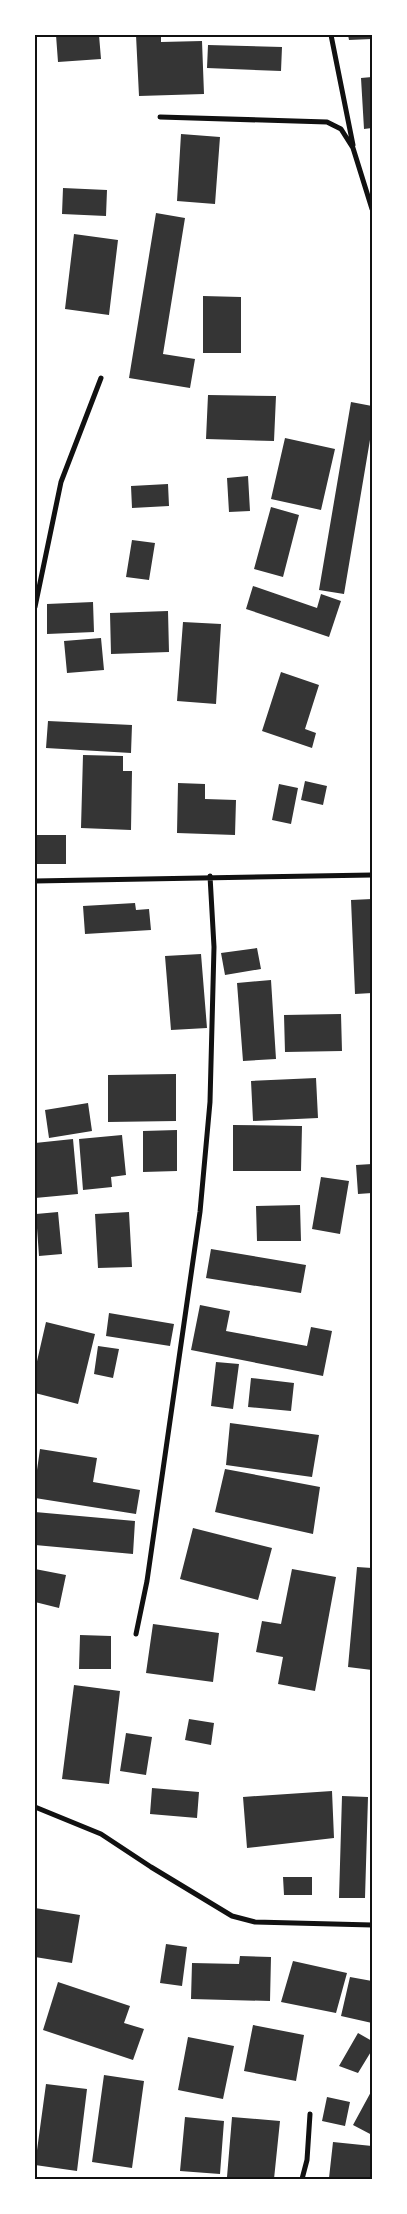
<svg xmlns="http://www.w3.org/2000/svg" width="407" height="2214" font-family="Overpass,sans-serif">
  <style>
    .building { fill: #353535 }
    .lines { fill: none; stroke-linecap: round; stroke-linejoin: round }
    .minor { stroke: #111; stroke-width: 5 }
    .neatline { fill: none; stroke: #111; stroke-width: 2 }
  </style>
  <rect width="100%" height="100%" fill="#fff"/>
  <path class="building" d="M56,35H99L101,59L58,62Z
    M136,35H161V42L202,41L204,94L139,96Z
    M348,35H372V39L349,40Z
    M208,45L282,47L281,71L207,68Z
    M372,77V128L364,129L361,78Z
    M181,134L220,137L215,204L177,201Z
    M63,188L107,190L106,216L62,214Z
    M156,213L185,218L163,354L195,359L190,388L129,378Z
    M74,234L118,240L109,315L65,309Z
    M203,296L241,297V353H203Z
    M208,395L276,396L274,441L206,439Z
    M351,402L372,406V428L344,594L319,590Z
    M285,438L335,449L321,510L271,499Z
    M248,476L250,511L229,512L227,478Z
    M168,484L169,506L132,508L131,486Z
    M271,507L299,515L283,577L254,569Z
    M132,540L155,543L149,580L126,577Z
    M253,586L317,608L321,594L341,601L329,637L246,609Z
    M93,602L94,632L47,634V604Z
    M168,611L169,652L111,654L110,613Z
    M183,622L221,624L216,704L177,701Z
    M101,638L104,670L67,673L64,641Z
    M281,672L319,685L305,729L316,733L312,748L262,731Z
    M48,721L132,725L131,753L46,748Z
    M83,755L123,756V771H132L131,830L81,828Z
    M305,781L327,786L323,805L301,800Z
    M178,783L205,784V799L236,800L235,835L177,833Z
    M279,784L298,788L291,824L272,820Z
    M35,835H66V864H35Z
    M372,899V993L355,994L351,900Z
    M135,903L136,910L149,909L151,930L85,934L83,906Z
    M257,948L261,969L225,975L221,953Z
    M201,954L207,1028L171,1030L165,956Z
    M271,980L276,1059L243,1061L237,983Z
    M341,1014L342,1051L285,1052L284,1015Z
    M176,1074V1121L108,1122V1075Z
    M316,1078L318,1118L253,1121L251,1081Z
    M88,1103L92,1131L49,1138L45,1110Z
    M233,1125L302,1126L301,1171H233Z
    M177,1130V1171L143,1172V1131Z
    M122,1135L126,1175L111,1177L112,1187L83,1190L79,1139Z
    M73,1139L78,1194L35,1198V1143Z
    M372,1164V1193L358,1194L356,1165Z
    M321,1177L349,1181L340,1234L312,1229Z
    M300,1205L301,1241H257L256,1206Z
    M58,1212L62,1254L39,1256L36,1214Z
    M129,1212L132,1267L98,1268L95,1214Z
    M211,1249L306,1265L301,1293L206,1278Z
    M200,1305L230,1311L226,1331L307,1346L311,1327L332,1331L323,1376L191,1350Z
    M109,1313L174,1324L170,1346L106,1336Z
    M46,1322L95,1334L78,1404L35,1393V1370Z
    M98,1346L119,1349L113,1378L94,1374Z
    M216,1362L239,1364L233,1409L211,1406Z
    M251,1378L294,1383L291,1411L248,1407Z
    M230,1423L319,1435L312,1477L226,1465Z
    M40,1449L97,1458L93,1482L140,1490L136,1514L35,1498V1484Z
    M225,1469L320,1487L313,1534L215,1512Z
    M35,1512L135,1521L133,1554L35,1545Z
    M193,1528L272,1548L258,1600L180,1579Z
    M357,1567L372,1568V1670L348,1667Z
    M35,1569L66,1575L59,1608L35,1602Z
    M292,1569L336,1577L315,1691L278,1684L283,1657L256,1652L262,1621L281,1624Z
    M153,1624L219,1633L213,1682L146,1673Z
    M80,1635L111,1636V1669H79Z
    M74,1685L120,1691L109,1784L62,1779Z
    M189,1719L214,1723L211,1745L185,1740Z
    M126,1733L152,1737L146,1775L120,1771Z
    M152,1788L199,1792L197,1818L150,1814Z
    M332,1791L334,1838L247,1848L243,1797Z
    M342,1796L368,1797L365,1898H339Z
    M283,1877H312V1895H284Z
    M35,1908L80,1915L72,1963L35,1957Z
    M166,1944L187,1947L182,1986L160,1983Z
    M240,1956L271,1957L270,2001L191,1999L192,1963L239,1964Z
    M293,1961L347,1973L336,2013L281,2002Z
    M350,1977L372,1981V2023L341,2016Z
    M58,1982L130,2006L124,2023L144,2029L133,2060L43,2030Z
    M253,2025L304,2035L296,2081L244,2071Z
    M358,2033L372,2041V2050L358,2073L339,2066Z
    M188,2037L234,2046L223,2099L178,2090Z
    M104,2075L144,2081L132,2168L92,2162Z
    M46,2084L87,2089L77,2171L35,2165Z
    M372,2090V2135L353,2125Z
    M327,2097L350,2102L345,2126L322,2121Z
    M185,2117L224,2121L220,2174L180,2171Z
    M232,2117L280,2121L274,2179L227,2177Z
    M333,2142L372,2146V2179L329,2178Z"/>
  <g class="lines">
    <path class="minor" d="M331,35L353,145
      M160,117L327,122L341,129L353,148L372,209
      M35,607L61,482L101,378
      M35,881L372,875
      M136,1634L147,1581L200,1212L210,1102L214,947L210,876
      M35,1807L101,1834L151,1867L232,1916L255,1922L372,1925
      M302,2179L307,2160L310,2114"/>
  </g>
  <rect width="407" height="2214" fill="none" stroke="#ffffff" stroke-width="72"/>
  <rect x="36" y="36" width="335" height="2142" class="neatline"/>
</svg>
